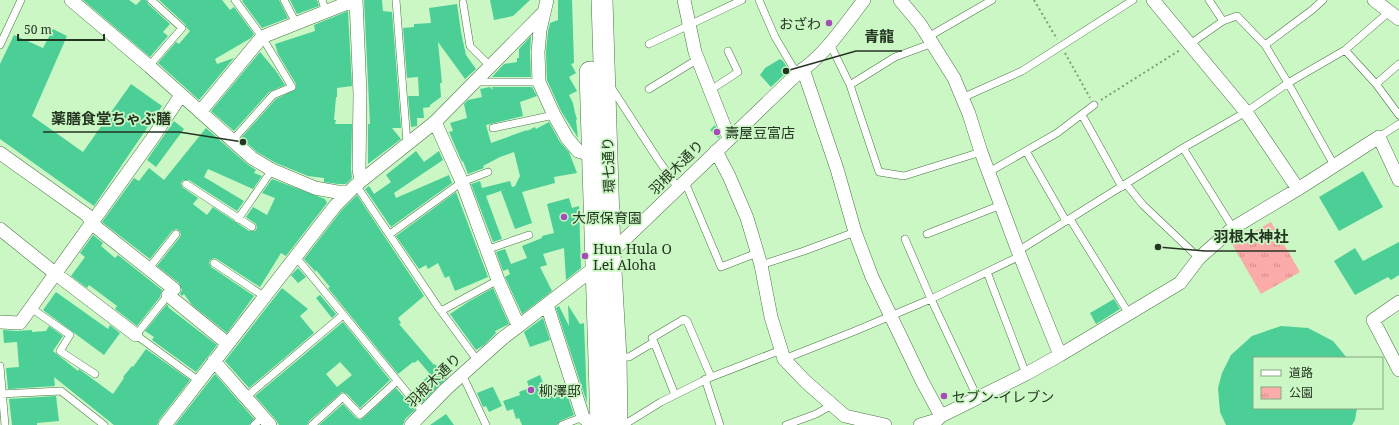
<svg xmlns="http://www.w3.org/2000/svg" width="1399" height="425" font-family="'Noto Serif','Noto Sans JP',serif">
  <style>
    .park { fill: url(#park-tufts) }
    .building { fill: #4bcf96; fill-rule: evenodd }
    .lines { fill: none; stroke-linecap: round; stroke-linejoin: round }
    .lane-casing { stroke: #4b7246; stroke-width: 8 }
    .street-casing { stroke: #4b7246; stroke-width: 14 }
    .primary-casing { stroke: #4b7246; stroke-width: 22 }
    .path { stroke: #7d9d79; stroke-width: 2; stroke-dasharray: 2 3; stroke-linecap: butt }
    .lane { stroke: #fff; stroke-width: 7 }
    .street { stroke: #fff; stroke-width: 13 }
    .primary { stroke: #fff; stroke-width: 21 }
    .poi-dot { fill: #a74cb7; stroke: #cbf7c4; stroke-width: 1.5 }
    .labels { text-anchor: middle; dominant-baseline: central; stroke-width: 3.5; stroke-linejoin: round; paint-order: stroke }
    .poi-label { font-size: 14px; fill: #243522; stroke: #cbf7c4; text-anchor: start }
    .street-label { font-size: 14px; fill: #243522; stroke: #cbf7c4 }
    .leader { fill: none; stroke: #243522; stroke-width: 1.5 }
    .callout-dot { fill: #243522; stroke: #cbf7c4; stroke-width: 1.5 }
    .callout-label { font-size: 15px; text-anchor: middle; font-weight: bold; fill: #243522; stroke: #cbf7c4; stroke-width: 3.5; stroke-linejoin: round; paint-order: stroke }
  </style>
  <defs>
    <pattern id="park-tufts" width="24" height="20" patternUnits="userSpaceOnUse"><rect width="24" height="20" fill="#fbacaa"/><path d="M3 7l-1-3M5 7V3M7 7l1-3M15 17l-1-3M17 17v-4M19 17l1-3" fill="none" stroke="#cb8d8a"/></pattern>
  </defs>
  <rect width="100%" height="100%" fill="#cbf7c4"/>
  <path class="park" d="M1271,222L1300,272L1261,294L1232,244Z"/>
  <path class="building" d="M83,0H129L136,5L141,0H146L148,4L170,24L163,32L168,36L150,57Z
    M159,0H222L230,10L234,7L254,34L251,38L215,59L217,64L234,58L199,100L158,63L176,42L179,44L190,31L187,28L185,24Z
    M243,0H279L288,18L262,28L242,1Z
    M290,0H317L319,6L297,14Z
    M364,0H382L383,11L392,12L401,128H392L401,139L368,164V124H370Z
    M490,0H530L513,16L494,20Z
    M558,0H572L574,63L571,64L576,73L569,77L577,91L569,95L573,103L575,113L577,119L576,120L578,138L561,111L547,80L546,52L548,31L550,23L558,20Z
    M457,4L461,32L466,55L476,69L465,79L438,42L442,83H440L441,97L430,105V107L423,108L424,118H417V126L411,127L408,96H419L418,77L407,78L403,28L414,27V24L431,23L429,8Z
    M348,11L352,86L337,88V97H336L334,120H336L335,124H352L351,169L352,178L346,184H338L324,182V178L308,176L276,163L257,152L241,138L276,99L296,89V84L278,54L275,44L315,31L314,25Z
    M53,29L67,36L32,116L83,152L131,84L162,106L94,206L0,139V64L14,35L43,48Z
    M531,36L530,52L531,77H492L504,64L517,62V58H519V49Z
    M260,52L276,71L285,85L269,92L234,131L211,111Z
    M780,59L783,61L789,70L771,87L760,75L765,68Z
    M490,87L493,90L492,87H532L537,96L520,102L523,116L486,125L491,143L527,130V131L535,127L536,129L549,122L560,142L569,152L577,173L554,177L555,183L522,192L532,223L515,229L501,191L515,186L520,176L514,152L500,157L483,166L484,168L468,174L463,161L462,162L449,132L453,131L450,123L467,118L464,104L468,100L482,97L480,89Z
    M174,121L184,129L156,167L147,160Z
    M715,125L720,137L718,138L710,130Z
    M206,128L247,164L256,170L254,173L262,176L253,189L208,169L204,177L244,201L237,211L189,180H183L181,183L182,187L198,198L193,204L207,215L213,207L249,231H255L257,228L256,224L246,217L253,207L267,215L275,198L262,193L272,179L325,199L327,203L286,256L281,253L260,287L217,259L214,258L210,260L209,263L211,267L254,296L227,333L192,305L184,294L182,296L180,294L182,290L179,283L157,266L180,237L181,234L179,230L176,229L172,231L150,259L102,222L134,178L139,181L149,168L164,180Z
    M416,151L424,162L439,151L443,160L394,193L396,198L449,175L452,183L391,227L365,189L369,186L374,194L391,182L386,175Z
    M1363,171L1383,207L1339,231L1319,197Z
    M480,181L482,188L510,181L512,187L486,196L502,239L493,242L471,184Z
    M456,192L488,277L455,291L449,276L445,278L438,263L428,269L426,265L419,269L396,236Z
    M357,195L424,296L398,318L401,323L399,324L434,365L435,364L447,378L422,403L413,391L430,374L418,360L414,363L413,362L398,374L328,288L330,287L316,270L315,272L314,270L304,259L341,211Z
    M569,198L572,208L579,206L581,268L566,280L564,248L543,254L547,265L540,267L552,291L522,314L505,277L510,274L508,269L503,271L496,252L505,249L511,264L527,258L522,246L542,238V236L554,233L547,204Z
    M93,235L103,243L101,246L115,258L118,255L162,290L160,297L137,326L115,309L117,306L89,285L87,288L71,276L85,257L80,253Z
    M1399,242V275L1391,280L1388,277L1355,295L1334,261L1355,248L1363,261Z
    M298,268L306,277L298,283L291,275Z
    M282,288L308,309L300,316L314,333L249,388L225,361Z
    M493,288L509,324L495,331L496,333L484,345L476,350L450,314L468,302Z
    M56,292L108,329L110,325L120,333L104,355L43,310Z
    M320,295L336,314L332,318L316,298Z
    M1114,299L1120,309L1096,324L1090,313Z
    M167,304L169,308L217,345L196,372L152,340L154,337L145,331Z
    M568,305L580,324L584,323L587,403L556,308L559,306L569,326Z
    M543,318L550,340L530,347L524,332Z
    M343,322L390,380L360,408L347,394L342,392L309,421L307,425H279L276,420L255,396ZM340,362L352,375L337,387L326,374Z
    M49,326L63,336L53,351L78,371L79,369L113,394L124,378L123,377L132,366L133,367L146,349L190,380L159,420L157,425H114L54,377L55,386L8,389L6,368L19,367L17,342L4,343L3,330L16,331L32,330V332L46,331Z
    M1281,326L1308,328L1333,341L1347,358H1254V408H1357L1355,420L1352,425H1226L1220,412L1218,388L1222,373L1231,355L1252,336Z
    M215,374L254,419L249,425H175Z
    M540,375L547,393L565,388L574,415L560,421L557,425H522L519,418L516,419L513,409L507,411L503,401L520,395L519,392L529,388L527,381Z
    M492,387H493L502,406L489,412L486,406L483,407L477,393Z
    M396,388L415,410L405,419L403,425H319L343,404L356,418L361,420Z
    M56,396L59,421L37,423V425H12L9,399Z
    M446,414L454,425H430Z"/>
  <g class="lines">
    <g class="lane-casing">
      <path id="lane" d="M284,0L296,23
        M322,0L326,12
        M396,0L407,143
        M759,0L775,37L797,74
        M1209,0L1223,21
        M463,3L470,46L490,66
        M928,37L992,0
        M649,44L742,0
        M830,44L850,85L879,172L904,176L981,152
        M1190,44L1223,21L1237,16L1265,45L1288,83L1334,165
        M0,45L21,0
        M1265,45L1312,10L1323,0
        M1345,50L1376,84L1399,115
        M149,66L182,28L151,0
        M475,82H539
        M1376,84L1399,64
        M850,85L895,57L933,43
        M611,87L657,158L678,188
        M649,89L698,59
        M709,91L738,72L728,51
        M962,98L1022,71L1133,0
        M1082,115L1122,187
        M493,128L554,115
        M1379,137L1399,124
        M232,141L273,95L292,87L262,37L235,0
        M1183,148L1233,228
        M1026,151L1066,221
        M989,172L1057,133L1094,105
        M685,182L721,267L757,253
        M186,184L252,227
        M1126,184L1143,205L1199,258
        M356,185L438,307L477,360
        M238,219L272,170
        M1070,219L1129,314
        M390,234L462,182L488,172
        M927,234L1001,205
        M905,239L931,299L978,399
        M486,250L529,235
        M1018,251L1183,148L1246,112L1288,83L1345,50L1389,12
        M296,257L423,412
        M214,263L265,297
        M761,265L804,251L855,232
        M149,268L176,234
        M987,272L1026,374
        M168,295L136,335L199,381
        M31,308L70,335L60,351L95,374
        M441,311L498,280
        M654,342L675,395
        M618,357H629L654,342L652,338L684,319L687,321L711,377
        M784,359L855,331L931,299L1020,256
        M0,366L5,425
        M462,374L486,425
        M705,379L720,425
        M0,394L61,391L104,425
        M246,397L343,315
        M619,423H627L661,402L709,378L781,350
        M254,425L263,417
        M312,425L343,397L360,415L397,381
        M562,425L583,417
        M786,425L816,414L832,405"/>
    </g>
    <g class="street-casing">
      <path id="street" d="M71,0L149,66L252,158L272,170L315,188L337,192H349
        M356,0L360,94L359,169L361,181
        M547,0L540,30L538,52L539,82L554,115L567,138L578,151L592,155
        M684,0L695,52L729,138
        M900,0L920,24L954,78L969,114L981,152L1018,251L1060,355
        M1153,0L1246,112L1298,189
        M1374,0L1399,19
        M803,69L837,169L855,232L872,277L922,381L941,416
        M200,112L262,37L350,2H356
        M435,122L462,182L498,280L518,325
        M716,151L729,176L747,218L761,265L771,317L784,359L806,382L845,416L885,425
        M0,153L87,215L96,227L174,289L168,295L228,344
        M0,229L56,274L136,335
        M1399,302L1373,320L1399,370
        M547,305L583,417L591,424H601
        M0,322L20,323L154,136L181,95
        M214,361L270,425
        M165,425L335,206L356,185L435,122L543,13
        M411,425L446,389L503,338L597,266L797,74C825,55 844,26 864,0
        M920,425L937,420L941,416L1026,374L1060,355L1180,283L1199,258L1233,228L1298,189L1379,137L1399,180"/>
    </g>
    <g class="primary-casing">
      <path id="primary" d="M602,0L610,253L616,358L617,425
        M590,72L601,425"/>
    </g>
    <path class="path" d="M1034,0L1057,39
      M1065,53L1090,98
      M1101,100L1180,50"/>
    <use href="#lane" class="lane"/>
    <use href="#street" class="street"/>
    <use href="#primary" class="primary"/>
  </g>
  <g class="poi-dot">
    <circle cx="829" cy="23" r="4"/>
    <circle cx="717" cy="132" r="4"/>
    <circle cx="564" cy="217" r="4"/>
    <circle cx="585" cy="256" r="4"/>
    <circle cx="531" cy="390" r="4"/>
    <circle cx="944" cy="396" r="4"/>
  </g>
  <g class="labels">
    <g class="poi-label">
      <text x="821" y="23" text-anchor="end">おざわ</text>
      <text x="725" y="132">壽屋豆富店</text>
      <text x="572" y="217">大原保育園</text>
      <text x="593" y="248">Hun Hula O<tspan x="593" dy="16">Lei Aloha</tspan></text>
      <text x="539" y="390">柳澤邸</text>
      <text x="952" y="396">セブン-イレブン</text>
    </g>
    <g class="street-label">
      <text transform="translate(608 165) rotate(-92)">環七通り</text>
      <text transform="translate(676 167) rotate(-45)">羽根木通り</text>
      <text transform="translate(433 380) rotate(-44)">羽根木通り</text>
    </g>
  </g>
  <path class="leader" d="M786 71L856 51H902M243 142L179 132H43M1158 247L1205 251H1296"/>
  <g class="callout-dot">
    <circle cx="786" cy="71" r="4"/>
    <circle cx="243" cy="142" r="4"/>
    <circle cx="1158" cy="247" r="4"/>
  </g>
  <g class="callout-label">
    <text x="879" y="42">青龍</text>
    <text x="111" y="124">薬膳食堂ちゃぶ膳</text>
    <text x="1251" y="242">羽根木神社</text>
  </g>
  <rect x="1253" y="357" width="130" height="52" fill="#cbf7c4" stroke="#88a983"/>
  <rect x="1261" y="370" width="20" height="6" fill="#ffffff" stroke="#88a983"/>
  <text x="1289" y="377" font-size="12" fill="#243522">道路</text>
  <rect x="1261" y="387" width="20" height="12" fill="url(#park-tufts)" stroke="#88a983"/>
  <text x="1289" y="397" font-size="12" fill="#243522">公園</text>
  <path d="M18 34v6h86v-6" fill="none" stroke="#243522" stroke-width="2"/>
  <text x="24" y="34" font-size="12" fill="#243522" stroke="#cbf7c4" stroke-width="3" paint-order="stroke">50 m</text>
</svg>
